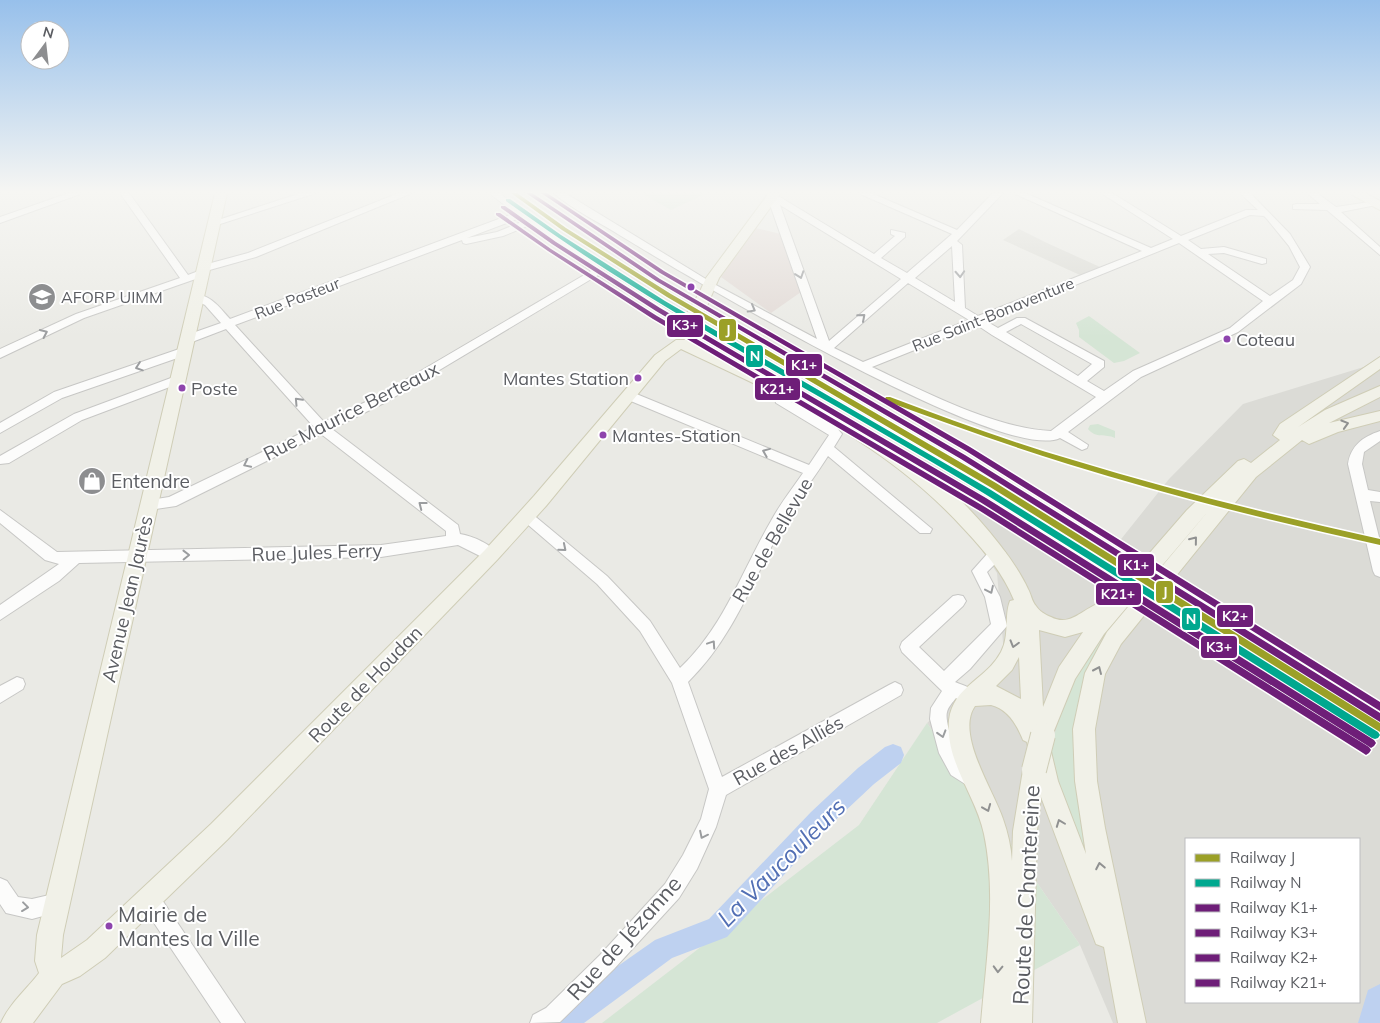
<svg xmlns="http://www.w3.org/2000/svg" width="1380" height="1023" font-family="Mulish,sans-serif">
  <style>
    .industrial { fill: #dbdbd6; fill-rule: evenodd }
    .education { fill: #dadad4 }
    .medical { fill: #e2dad6 }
    .green { fill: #d5e5d5 }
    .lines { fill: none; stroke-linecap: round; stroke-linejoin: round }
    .river { fill: #bed1f0; fill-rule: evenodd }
    .minor-casing { stroke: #c7c7c5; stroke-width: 2 }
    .major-casing { stroke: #cfcdb6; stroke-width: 2 }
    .minor { fill: #fcfcfb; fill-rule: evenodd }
    .major { fill: #f1f1e8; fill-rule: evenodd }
    .rail-far1 { stroke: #e2e2e2; stroke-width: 2.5; stroke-dasharray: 1 5; stroke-linecap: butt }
    .rail { stroke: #e2e2e2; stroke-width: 3; stroke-dasharray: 1 6; stroke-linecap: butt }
    .major-bridge-far1-casing { stroke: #cfcdb6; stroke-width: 15; stroke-linecap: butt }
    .major-bridge-casing { stroke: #cfcdb6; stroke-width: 26; stroke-linecap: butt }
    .major-bridge-far1 { stroke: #f1f1e8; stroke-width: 13 }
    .major-bridge { stroke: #f1f1e8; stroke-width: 24 }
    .rail-1-casing { stroke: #fff; stroke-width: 3 }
    .rail-2-casing { stroke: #fff; stroke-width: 3 }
    .rail-3-casing { stroke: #fff; stroke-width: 3 }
    .rail-4-casing { stroke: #fff; stroke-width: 3 }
    .rail-5-casing { stroke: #fff; stroke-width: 3 }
    .rail-6-casing { stroke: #fff; stroke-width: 3 }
    .rail-1 { fill: #9ba027; fill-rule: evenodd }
    .rail-2 { fill: #00a88f; fill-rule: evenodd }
    .rail-3 { fill: #6e1e78; fill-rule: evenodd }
    .rail-4 { fill: #6e1e78; fill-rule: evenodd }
    .rail-5 { fill: #6e1e78; fill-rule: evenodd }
    .rail-6 { fill: #6e1e78; fill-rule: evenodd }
    .oneway { stroke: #9b9d9f }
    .oneway2 { stroke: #909191 }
    .bus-dot { fill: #8e44ad; stroke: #fff; stroke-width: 2 }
    .labels { text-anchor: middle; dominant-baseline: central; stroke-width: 4; stroke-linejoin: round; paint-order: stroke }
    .far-poi-label { font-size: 16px; fill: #5b5d62; stroke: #fff; text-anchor: start }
    .far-street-label { font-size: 16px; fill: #5b5d62; stroke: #fff }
    .bus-label { font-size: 18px; fill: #5b5d62; stroke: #fff; text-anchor: start }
    .street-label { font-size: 19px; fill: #5b5d62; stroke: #fff }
    .poi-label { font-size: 19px; fill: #5b5d62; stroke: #fff; text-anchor: start }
    .near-bus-label { font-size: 21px; fill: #5b5d62; stroke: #fff; text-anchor: start }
    .near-street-label { font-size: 22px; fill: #5b5d62; stroke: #fff }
    .near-water-label { font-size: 24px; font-style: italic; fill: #526fb4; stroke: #fff }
    .line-badge { stroke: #fff; stroke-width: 2 }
    .badge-label { font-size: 14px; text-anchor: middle; font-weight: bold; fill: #fff }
  </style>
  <rect width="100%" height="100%" fill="#eaeae5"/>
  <path class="industrial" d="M1380,362V1023H1113L1080,945L927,723L1004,654L997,573L923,460H937L1114,548L1169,479L1243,404ZM1186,839H1359V1002H1186Z"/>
  <path class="education" d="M1019,229L1047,243L1100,267L1080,275L1003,240Z"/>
  <path class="medical" d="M755,228L781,234L801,292L771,313L721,277Z"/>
  <path class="green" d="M641,193H707L671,210Z
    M1089,316L1140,353L1124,361L1114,363L1079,337V330L1076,323Z
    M1098,424L1115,431V438C1105,433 1096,439 1088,429L1090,425Z
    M1097,638L1101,640L1086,674L1087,855L1064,805L1050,750L1061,712L1078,673Z
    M927,723L1080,945L937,1023H602L859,825Z"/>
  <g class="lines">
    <path class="river" d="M893,744L901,747L904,755L901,763L874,784L827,828L727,937L672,958L584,1023H547L551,1013L655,940L709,919L811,812L858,768L885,747Z
      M1380,984V1023H1358L1368,990Z"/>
    <g class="minor-casing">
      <path id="minor" d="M69,193H83L0,223V217Z
        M120,193H129L188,275L201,270L199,268L200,266L248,253L399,193H412L256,257L206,271L208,273L207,275L84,318L0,358V349L76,314L180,278Z
        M301,193H316L217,225L209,223Z
        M489,193H499L602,269L692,325L686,328L682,327L598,275L386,402L332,429L458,525L460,534C472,536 492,544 498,555L496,559H486L458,545L381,557L79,563L59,581L0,620V605L59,564L45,560L0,523V510L57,552L381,545L446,536V531L321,434L176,506L149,510L144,509L142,505L144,501L169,497L314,427L226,329L192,342H184V336L221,323L205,305L193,299V295C209,292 221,309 230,319L515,213ZM520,218L524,221L497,232L467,238ZM530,225L591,271L378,396L324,422L235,325L462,240L463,243L466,244L503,236Z
        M554,193H565L714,284L817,339L767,196L769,194H775L874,254L895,236L891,234V230L905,233V237L881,258L907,273L952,234L858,193H871L957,230L993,193H1003L957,241L962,245L965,308L978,316L1142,251L1013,193H1025L1151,248L1173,239L1101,193H1112L1181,236L1246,210H1258L1240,193H1250L1290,234L1310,267L1301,284L1238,332L1141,377L1068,432L1088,445L1087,448L1082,450L1060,438C1004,465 682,273 621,236C601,223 571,209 554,193ZM780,205L901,279L829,341ZM1250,215L1264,216L1267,219L1289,246L1300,267L1293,280L1270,296L1208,254L1224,253L1262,264L1266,263V259L1224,247L1201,249L1188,240ZM1179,243L1263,301L1230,328L1133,371L1104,391L1087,381L1104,367V361L1025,318H1017L998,328L986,321ZM952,246L955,302L915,278ZM908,283L969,320L863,362L834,348ZM1021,324L1092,364L1078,376L1006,332ZM977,325L992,335L1096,397L1051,431C996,429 923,391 872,367Z
        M1307,193H1317L1336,207L1376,201V205L1341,212L1380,247V255L1327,210L1293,209V205L1296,204H1320Z
        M185,347L189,348V354L62,398L0,433V423L54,392Z
        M179,375L185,379L183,382L82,420L9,463L0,464V456L74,414Z
        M783,388L789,392L786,398L836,427L842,434L834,447L932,529L930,533H920L828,456C812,481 794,504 780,530C752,583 732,639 688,682L722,777L889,685L895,682L901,685L903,690L901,695L726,795L716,827L697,869L679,898L614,969L560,1022L530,1023L533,1015L546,1008L600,955L665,884L683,855L701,819L709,789L672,683L640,631L597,584L519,517L521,513H531L607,576L650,621L680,668C723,628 742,571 771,521C780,504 792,489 803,473L626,399L624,396L630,392L634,393L809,465L829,435L776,403L774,395Z
        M1380,431V441L1364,452L1362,464L1368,490L1380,492V502L1370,501L1380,541V577L1375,575L1373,571L1348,464C1351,445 1363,437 1380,431Z
        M1000,550L1005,552L1007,556L1005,560L997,562L987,572L1000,597L1007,626L970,669L955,682C965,686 973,687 978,698L976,703L970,706L956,698C953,702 948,707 947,712C944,722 957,757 965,764C972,770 978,771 982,780L979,786L973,789L951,775L939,753L930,719L931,708L942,691L902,652L900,647L902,642L953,596L958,595L963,596L966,601L963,606L919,647L944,671L991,624L985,597L972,571L988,553Z
        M17,677L23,679L25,684L23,689L0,703V686Z
        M0,878L7,881L18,897L32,899L58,893L65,896L68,903L65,910L32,919L6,913L0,904Z
        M149,888L156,891L245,1023H221L142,905L139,898L142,891Z"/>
    </g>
    <g class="major-casing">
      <path id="major" d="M215,193H227L63,935L61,958L87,940L211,824L485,550L534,496L655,355L676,340H686C779,383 878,422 954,494C974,513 993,535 1009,557C1016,567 1023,578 1028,589C1031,594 1032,602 1036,606C1039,611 1046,615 1051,617C1073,629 1087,602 1107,602L1187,510L1238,461L1244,459L1251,463L1280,440L1273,435L1280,424L1380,357V369L1298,427L1325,410L1380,386V397L1329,423L1380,411V421L1338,432L1309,444L1302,440L1256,477L1121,644L1105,674L1095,729L1097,781L1105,828L1146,1023H1118L1104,947L1096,944L1041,797L1037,831L1032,1023H981C986,961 997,896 984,834C976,795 945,762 949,720C953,686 987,679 1001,652C1010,635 1004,615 1010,601L1014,600C1003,573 984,550 964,529C883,440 787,399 681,349L665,361L546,506L497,560L227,840L105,958L80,976L62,984L33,1023H1C9,1004 27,989 39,973L35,961L37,935ZM1210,509L1107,632L1085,673L1073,729L1075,781L1086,854L1058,781L1049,743L1075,679L1104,634ZM1039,630L1065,637L1083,632L1059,667L1043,707ZM1019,657L1021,699L996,686L1012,670ZM991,705C1008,709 1017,725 1023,740L1027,742L1031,760L1026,762L1023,770L1013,831L1012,861C1011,847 1008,833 1003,819C994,791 955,734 975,706Z
        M769,193H781L719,278L709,301H699L697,298L706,278Z
        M1349,193H1365L1380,201V210Z"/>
    </g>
    <use href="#minor" class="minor"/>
    <use href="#major" class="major"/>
    <path class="rail-far1" d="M508,193L551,229L608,268L835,397"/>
    <path class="rail" d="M832,396L996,489"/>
    <g class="major-bridge-far1-casing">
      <path id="major-bridge-far1" d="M689,322L704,298"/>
    </g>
    <g class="major-bridge-casing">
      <path id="major-bridge" d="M1034,770L1043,735"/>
    </g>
    <use href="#major-bridge-far1" class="major-bridge-far1"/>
    <use href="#major-bridge" class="major-bridge"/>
    <g class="rail-1-casing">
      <path id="rail-1" d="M511,193H517L566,228L671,294L996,483L1380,723V732L990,487L667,297L562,230Z
        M886,397H890C951,420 1011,442 1073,460C1174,491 1277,516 1380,539V545C1275,522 1171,496 1068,464C1007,445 946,423 886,401L885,399Z"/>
    </g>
    <g class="rail-2-casing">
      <path id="rail-2" d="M506,199H510L561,235L665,301L991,490L1378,732L1380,735L1378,738L1375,739L1372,738L985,494C861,418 732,350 610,272C574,249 540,225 506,201Z"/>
    </g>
    <g class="rail-3-casing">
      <path id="rail-3" d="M526,193H532L660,279L965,455L1380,713V722L961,459L656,281Z"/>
    </g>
    <g class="rail-4-casing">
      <path id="rail-4" d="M501,206H505L556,242L660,308L986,498L1374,740L1376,743L1374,746L1371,748L1368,746L980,502L656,311L552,244L501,208Z"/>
    </g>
    <g class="rail-5-casing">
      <path id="rail-5" d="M541,193H547L664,271L970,447L1380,702V711L966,451L660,273Z"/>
    </g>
    <g class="rail-6-casing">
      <path id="rail-6" d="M496,213H500L551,249L657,316L985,507L1369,747L1371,750L1369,753L1366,755L1363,753L980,511L653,319L548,251L496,215Z"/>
    </g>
    <use href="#rail-1" class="rail-1"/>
    <use href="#rail-2" class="rail-2"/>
    <use href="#rail-3" class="rail-3"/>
    <use href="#rail-4" class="rail-4"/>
    <use href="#rail-5" class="rail-5"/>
    <use href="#rail-6" class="rail-6"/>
  </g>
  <defs><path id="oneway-chevron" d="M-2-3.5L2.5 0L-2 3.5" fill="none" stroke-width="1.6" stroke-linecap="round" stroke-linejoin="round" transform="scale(1.25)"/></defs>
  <g class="oneway">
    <use href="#oneway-chevron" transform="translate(960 274) rotate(87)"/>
    <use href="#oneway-chevron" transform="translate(800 275) rotate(71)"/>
    <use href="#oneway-chevron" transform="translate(752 309) rotate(29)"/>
    <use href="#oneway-chevron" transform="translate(862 317) rotate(-41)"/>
    <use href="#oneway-chevron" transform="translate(44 333) rotate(-25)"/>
    <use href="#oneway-chevron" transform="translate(139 367) rotate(161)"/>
    <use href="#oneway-chevron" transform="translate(298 401) rotate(-133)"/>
    <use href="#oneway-chevron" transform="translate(766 452) rotate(-158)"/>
    <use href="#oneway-chevron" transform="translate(247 464) rotate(154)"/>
    <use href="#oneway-chevron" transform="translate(422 505) rotate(-142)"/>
    <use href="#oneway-chevron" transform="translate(563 548) rotate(40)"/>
    <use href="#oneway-chevron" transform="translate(186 555) rotate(-1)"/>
    <use href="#oneway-chevron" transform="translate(990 590) rotate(65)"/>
    <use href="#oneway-chevron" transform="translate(712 644) rotate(-56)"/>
    <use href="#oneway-chevron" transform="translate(942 734) rotate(73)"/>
    <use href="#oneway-chevron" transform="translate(703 835) rotate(116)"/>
    <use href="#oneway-chevron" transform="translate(25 907) rotate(7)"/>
  </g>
  <g class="oneway2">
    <use href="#oneway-chevron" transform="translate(1345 424) rotate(-17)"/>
    <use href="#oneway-chevron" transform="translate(1194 540) rotate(-51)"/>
    <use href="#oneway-chevron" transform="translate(1014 644) rotate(106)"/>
    <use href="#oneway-chevron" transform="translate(1098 670) rotate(-66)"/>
    <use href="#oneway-chevron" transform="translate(987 808) rotate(68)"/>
    <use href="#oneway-chevron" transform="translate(1060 823) rotate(-111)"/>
    <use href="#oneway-chevron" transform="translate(1100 866) rotate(-101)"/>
    <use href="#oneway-chevron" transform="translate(998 969) rotate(92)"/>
  </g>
  <linearGradient id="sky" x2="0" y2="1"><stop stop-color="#97c0eb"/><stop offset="0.57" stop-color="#f6f6f3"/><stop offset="1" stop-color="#f6f6f3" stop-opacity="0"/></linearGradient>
  <rect width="1380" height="337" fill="url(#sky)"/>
  <defs>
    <g id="school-disc" transform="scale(1.4375)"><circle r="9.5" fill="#8d8e90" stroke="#fff"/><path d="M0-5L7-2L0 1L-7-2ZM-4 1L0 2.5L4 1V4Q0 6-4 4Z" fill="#fff"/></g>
    <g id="shop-disc" transform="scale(1.4375)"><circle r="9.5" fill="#8d8e90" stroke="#fff"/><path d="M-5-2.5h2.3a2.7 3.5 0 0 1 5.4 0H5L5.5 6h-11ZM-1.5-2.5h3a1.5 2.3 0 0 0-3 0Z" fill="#fff"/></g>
  </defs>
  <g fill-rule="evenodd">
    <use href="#school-disc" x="42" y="297"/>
    <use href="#shop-disc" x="92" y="481"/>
  </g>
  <g class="bus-dot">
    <circle cx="691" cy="287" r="4.5"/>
    <circle cx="1227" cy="339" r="4.5"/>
    <circle cx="638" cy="378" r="4.5"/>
    <circle cx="182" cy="388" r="4.5"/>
    <circle cx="603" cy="435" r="4.5"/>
    <circle cx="109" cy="926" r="4.5"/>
  </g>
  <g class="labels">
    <g class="far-poi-label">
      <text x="61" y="297">AFORP UIMM</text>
    </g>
    <g class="far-street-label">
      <text transform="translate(297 298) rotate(-21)">Rue Pasteur</text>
      <text transform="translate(993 314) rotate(-22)">Rue Saint-Bonaventure</text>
    </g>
    <g class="bus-label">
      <text x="1236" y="339">Coteau</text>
      <text x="629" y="378" text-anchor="end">Mantes Station</text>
      <text x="191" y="388">Poste</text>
      <text x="612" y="435">Mantes-Station</text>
    </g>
    <g class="street-label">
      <text transform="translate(351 411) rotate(-27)">Rue Maurice Berteaux</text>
      <text transform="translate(772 540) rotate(-60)">Rue de Bellevue</text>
      <text transform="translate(317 552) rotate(-2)">Rue Jules Ferry</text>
      <text transform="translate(127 599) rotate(-77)">Avenue Jean Jaurès</text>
      <text transform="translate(365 684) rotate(-46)">Route de Houdan</text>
      <text transform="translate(788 750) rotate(-29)">Rue des Alliés</text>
    </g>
    <g class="poi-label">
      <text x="111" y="481">Entendre</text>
    </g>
    <g class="near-bus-label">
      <text x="118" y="914">Mairie de<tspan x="118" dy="24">Mantes la Ville</tspan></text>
    </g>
    <g class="near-street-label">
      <text transform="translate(1026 895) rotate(-87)">Route de Chantereine</text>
      <text transform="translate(624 938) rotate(-48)">Rue de Jézanne</text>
    </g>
    <g class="near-water-label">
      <text transform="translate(781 862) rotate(-45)">La Vaucouleurs</text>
    </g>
  </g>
  <g class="line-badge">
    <rect x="666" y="314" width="38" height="24" rx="5" fill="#6e1e78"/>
    <rect x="718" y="318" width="19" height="24" rx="5" fill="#9ba027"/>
    <rect x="745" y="344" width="19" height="24" rx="5" fill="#00a88f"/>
    <rect x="785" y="353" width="38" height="24" rx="5" fill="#6e1e78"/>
    <rect x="754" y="377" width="47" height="24" rx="5" fill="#6e1e78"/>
    <rect x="1117" y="553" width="38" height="24" rx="5" fill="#6e1e78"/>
    <rect x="1155" y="580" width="19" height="24" rx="5" fill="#9ba027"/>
    <rect x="1095" y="582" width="47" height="24" rx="5" fill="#6e1e78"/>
    <rect x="1216" y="604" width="38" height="24" rx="5" fill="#6e1e78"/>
    <rect x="1181" y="607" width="20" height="24" rx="5" fill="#00a88f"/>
    <rect x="1200" y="635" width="38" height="24" rx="5" fill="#6e1e78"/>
  </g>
  <g class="badge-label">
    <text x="685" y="330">K3+</text>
    <text x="728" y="335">J</text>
    <text x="755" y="361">N</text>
    <text x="804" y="370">K1+</text>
    <text x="777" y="394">K21+</text>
    <text x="1136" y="570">K1+</text>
    <text x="1165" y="597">J</text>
    <text x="1118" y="599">K21+</text>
    <text x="1235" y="621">K2+</text>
    <text x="1191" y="624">N</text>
    <text x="1219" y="652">K3+</text>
  </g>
  <rect x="1185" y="838" width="175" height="165" fill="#ffffff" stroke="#bdbec0"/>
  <rect x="1195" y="854" width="25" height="8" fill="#9ba027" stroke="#bdbec0"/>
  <text x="1230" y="863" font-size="15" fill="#5b5d62">Railway J</text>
  <rect x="1195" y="879" width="25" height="8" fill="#00a88f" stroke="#bdbec0"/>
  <text x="1230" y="888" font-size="15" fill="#5b5d62">Railway N</text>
  <rect x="1195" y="904" width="25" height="8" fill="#6e1e78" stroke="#bdbec0"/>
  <text x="1230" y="913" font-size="15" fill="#5b5d62">Railway K1+</text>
  <rect x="1195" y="929" width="25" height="8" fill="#6e1e78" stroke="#bdbec0"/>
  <text x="1230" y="938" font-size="15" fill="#5b5d62">Railway K3+</text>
  <rect x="1195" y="954" width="25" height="8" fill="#6e1e78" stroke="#bdbec0"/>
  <text x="1230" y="963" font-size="15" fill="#5b5d62">Railway K2+</text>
  <rect x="1195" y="979" width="25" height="8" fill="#6e1e78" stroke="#bdbec0"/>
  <text x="1230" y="988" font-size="15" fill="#5b5d62">Railway K21+</text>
  <g transform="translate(45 45) rotate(15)"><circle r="24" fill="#ffffff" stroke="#bdbec0"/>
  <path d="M0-4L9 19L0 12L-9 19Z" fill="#8d8e90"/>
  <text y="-8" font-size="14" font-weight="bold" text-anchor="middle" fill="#5b5d62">N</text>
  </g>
</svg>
